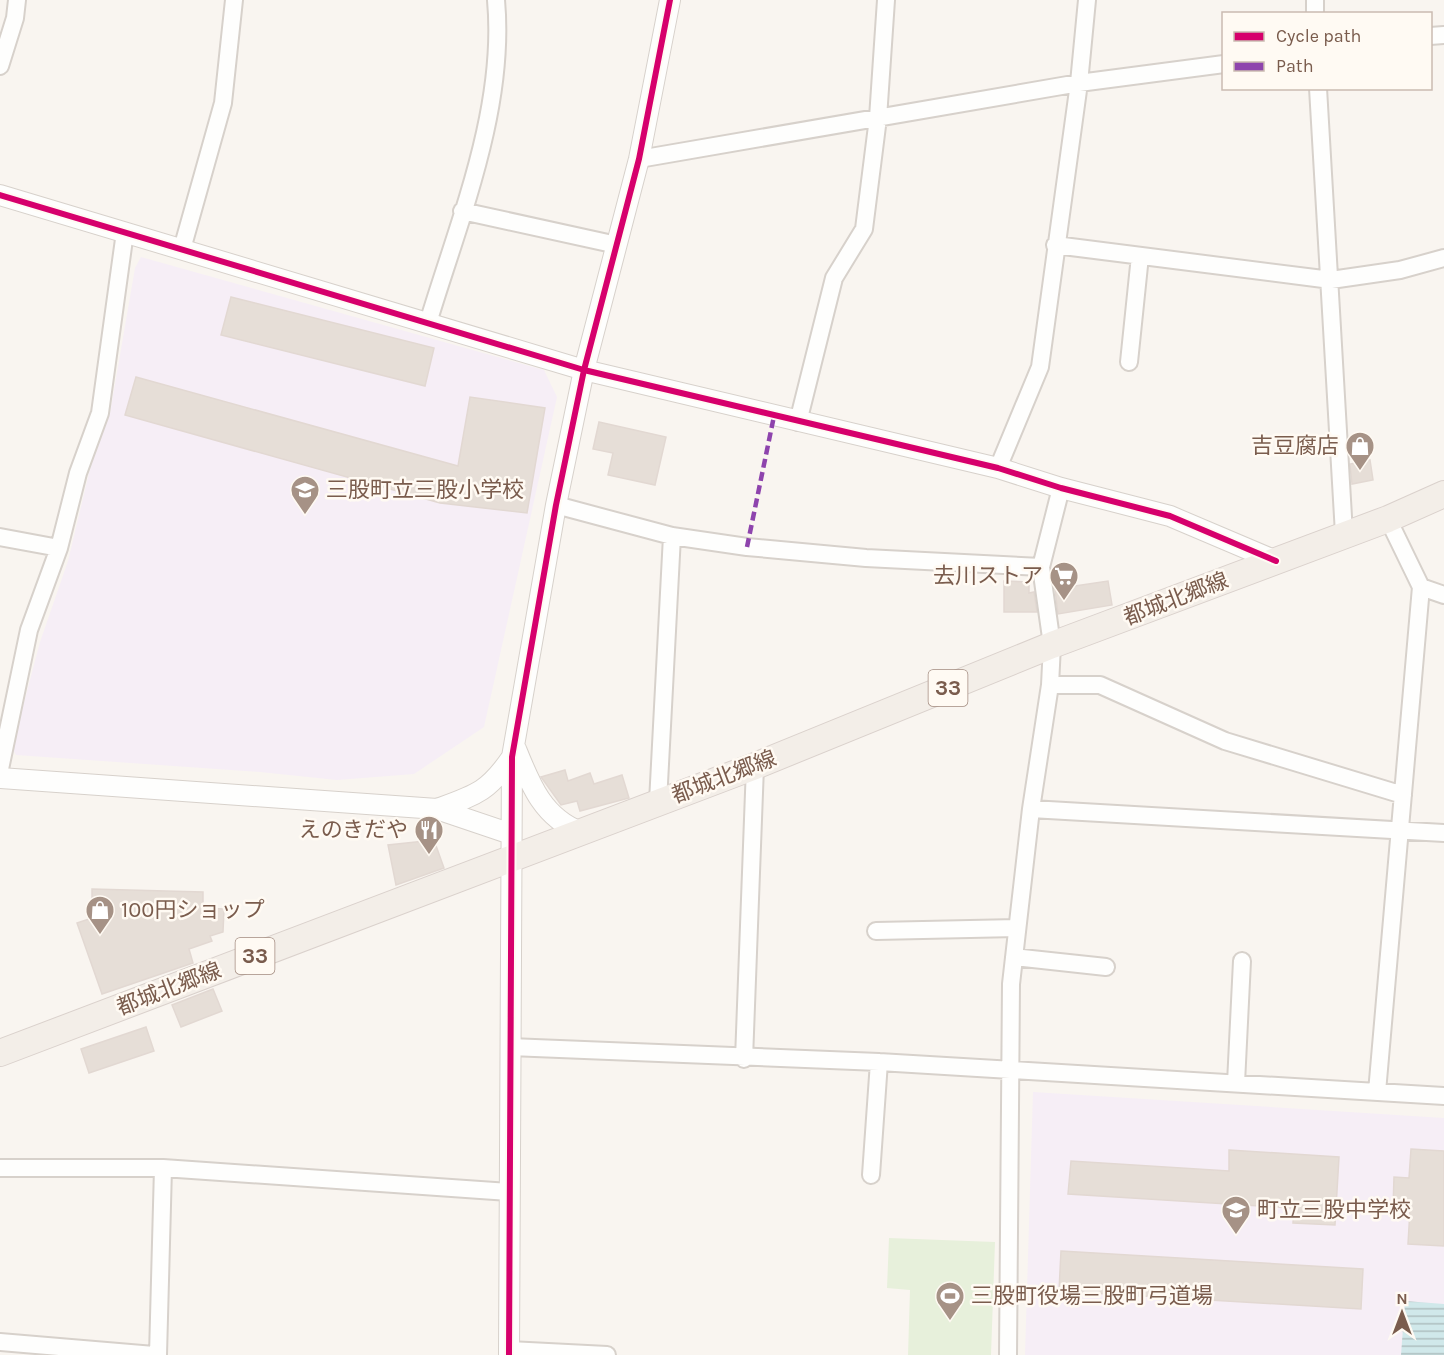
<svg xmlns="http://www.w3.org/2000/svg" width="1444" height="1355" font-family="Karla,'Noto Sans JP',sans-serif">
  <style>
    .education { fill: #f6eef6 }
    .pitch { fill: #e7f0db }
    .water { fill: url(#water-rules) }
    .building { fill: #e6ded7; stroke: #e2d8d2; stroke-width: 1.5 }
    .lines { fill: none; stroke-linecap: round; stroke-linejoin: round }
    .minor-casing { stroke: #d7d1cb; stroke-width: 20 }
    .tertiary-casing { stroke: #d7d1cb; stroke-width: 22 }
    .primary-casing { stroke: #dad1cc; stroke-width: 28 }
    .minor { stroke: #fefefd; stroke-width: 16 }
    .tertiary { stroke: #fefefd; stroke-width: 20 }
    .primary { stroke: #f3eee8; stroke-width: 26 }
    .quiet { stroke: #8e44ad; stroke-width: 4.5; stroke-dasharray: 9 4.5; stroke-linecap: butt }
    .cycleway-casing { stroke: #fffaf3; stroke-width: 10 }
    .cycleway { stroke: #d6006c; stroke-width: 6 }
    .labels { text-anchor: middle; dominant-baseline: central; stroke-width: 5; stroke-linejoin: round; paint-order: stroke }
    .shield { fill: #fffaf3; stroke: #a28b7f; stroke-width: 1.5 }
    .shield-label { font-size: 21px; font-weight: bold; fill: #7a5c4d }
    .poi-label { font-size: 22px; fill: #7a5c4d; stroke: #fffaf3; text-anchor: start }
    .street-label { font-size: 22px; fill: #7a5c4d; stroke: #fffaf3 }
  </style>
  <defs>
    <pattern id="water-rules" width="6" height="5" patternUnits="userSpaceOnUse" patternTransform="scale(1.5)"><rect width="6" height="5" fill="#d0e8ea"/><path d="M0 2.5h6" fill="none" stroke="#aebfc0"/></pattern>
  </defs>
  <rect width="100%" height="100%" fill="#f9f5f0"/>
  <path class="education" d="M141,257L544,370L557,397L484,727L414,774L337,780L260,772L16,755L12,748L40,642L68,561L90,469L110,413L135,268Z
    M1033,1092L1444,1118V1355H1025Z"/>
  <path class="pitch" d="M889,1238L995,1242L991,1355H908L910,1290L887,1288Z"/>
  <path class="water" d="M1405,1301L1444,1304V1355H1401Z"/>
  <path class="building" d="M231,297L434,348L425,386L221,335Z
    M136,377L458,466L470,397L545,408L527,513L440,503L125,415Z
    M599,422L666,437L655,485L608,475L613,453L593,449Z
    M1370,460L1373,480L1352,484L1350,464Z
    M1004,581L1029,582V593L1034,592L1037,612H1004Z
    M1108,581L1112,605L1058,614L1055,589Z
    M565,770L568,781L590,773L594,784L622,775L629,798L580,811L577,801L561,805L541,777Z
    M434,840L444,868L396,885L388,845Z
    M92,889L203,892V908L224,909L223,932L210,936L212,941L189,949L193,963L102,994L77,923L92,918Z
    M213,989L222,1011L181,1027L172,1005Z
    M146,1027L154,1051L89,1073L81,1049Z
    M1411,1149L1444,1151V1246L1408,1244L1410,1210L1393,1209L1394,1177L1409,1178Z
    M1229,1150L1339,1157L1335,1225L1293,1223L1294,1208L1068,1194L1071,1161L1229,1171Z
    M1061,1251L1363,1269L1361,1309L1059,1291Z"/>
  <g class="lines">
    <g class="minor-casing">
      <path id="minor" d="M1315,0V14
        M1430,36L1444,35
        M0,66L15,18L17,0
        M1318,88L1344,534
        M639,159L1079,83L1224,64
        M462,211L617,245
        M1055,245L1331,280L1400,270L1444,258
        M182,249L223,103L234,0
        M428,323C459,220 506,109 496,0
        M1129,362L1140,256
        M798,422L834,278L864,229L878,118L886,0
        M998,468L1040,367L1079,83L1087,0
        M556,505L672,536L747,547L866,558L1041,567
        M0,537L59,548
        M1421,587L1444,595
        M1050,685H1100L1225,741L1403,795
        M0,769L29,630L59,548L78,473L100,413L125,232
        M658,802L672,536
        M1031,809L1444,833
        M876,931L1017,928
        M1014,957L1106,967
        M510,1047L879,1062L1444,1096
        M744,1059L755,766
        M1236,1083L1242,961
        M1377,1092L1421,587L1388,519
        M0,1168H163L509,1192
        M871,1175L879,1062
        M0,1342L154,1355
        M509,1350L607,1355
        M158,1355L163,1168
        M1008,1355L1011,984L1031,809L1050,685L1052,645L1041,567L1061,488"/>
    </g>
    <g class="tertiary-casing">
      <path id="tertiary" d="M0,195L584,370L998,468L1061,488L1170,516L1276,561
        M516,749C530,784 543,818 581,832
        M0,778L437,809L511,834
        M437,809C476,795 488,792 512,757
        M509,1355L512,757L556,505L584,370L639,159L670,0"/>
    </g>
    <g class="primary-casing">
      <path id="primary" d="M0,1053L755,766L1052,645L1388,519L1444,494"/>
    </g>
    <use href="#minor" class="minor"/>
    <use href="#tertiary" class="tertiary"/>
    <use href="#primary" class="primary"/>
    <path class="quiet" d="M747,547L774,416"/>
    <g class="cycleway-casing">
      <path id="cycleway" d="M0,195L584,370L998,468L1061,488L1170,516L1276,561
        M509,1355L512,757L556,505L584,370L639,159L670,0"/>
    </g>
    <use href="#cycleway" class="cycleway"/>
  </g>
  <defs>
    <g id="shop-pin" transform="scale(1.5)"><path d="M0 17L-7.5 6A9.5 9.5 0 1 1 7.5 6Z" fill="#a69286" stroke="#fffaf3"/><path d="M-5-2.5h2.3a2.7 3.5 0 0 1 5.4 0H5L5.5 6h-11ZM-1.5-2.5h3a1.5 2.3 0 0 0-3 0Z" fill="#fff"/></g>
    <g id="school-pin" transform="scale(1.5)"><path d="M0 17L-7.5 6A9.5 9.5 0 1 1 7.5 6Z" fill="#a69286" stroke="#fffaf3"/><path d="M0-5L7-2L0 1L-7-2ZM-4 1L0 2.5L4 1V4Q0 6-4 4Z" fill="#fff"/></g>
    <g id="supermarket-pin" transform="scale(1.5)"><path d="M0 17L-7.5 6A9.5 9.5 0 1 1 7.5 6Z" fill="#a69286" stroke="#fffaf3"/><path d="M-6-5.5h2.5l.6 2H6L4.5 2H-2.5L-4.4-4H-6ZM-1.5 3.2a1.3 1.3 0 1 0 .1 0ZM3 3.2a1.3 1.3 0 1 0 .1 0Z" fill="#fff"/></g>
    <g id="restaurant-pin" transform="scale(1.5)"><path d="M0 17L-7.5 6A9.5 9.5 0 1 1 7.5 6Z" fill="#a69286" stroke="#fffaf3"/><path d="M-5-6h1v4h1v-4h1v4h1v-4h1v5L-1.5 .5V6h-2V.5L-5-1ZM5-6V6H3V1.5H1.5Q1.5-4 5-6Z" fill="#fff"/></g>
    <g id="stadium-pin" transform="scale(1.5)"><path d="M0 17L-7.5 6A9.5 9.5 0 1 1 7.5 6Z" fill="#a69286" stroke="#fffaf3"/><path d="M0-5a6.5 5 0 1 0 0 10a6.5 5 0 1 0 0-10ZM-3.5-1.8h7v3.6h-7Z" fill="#fff"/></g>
  </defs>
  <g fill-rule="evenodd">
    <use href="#shop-pin" x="1360" y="446"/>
    <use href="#school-pin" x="305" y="490"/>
    <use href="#supermarket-pin" x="1064" y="576"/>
    <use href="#restaurant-pin" x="429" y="830"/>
    <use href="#shop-pin" x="100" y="910"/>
    <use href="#school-pin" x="1236" y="1210"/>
    <use href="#stadium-pin" x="950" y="1296"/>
  </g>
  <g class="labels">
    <g class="shield">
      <rect x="928.5" y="670" width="39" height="36" rx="4.5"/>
      <rect x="235.5" y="938" width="39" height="36" rx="4.5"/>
    </g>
    <g class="shield-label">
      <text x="948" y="688">33</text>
      <text x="255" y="956">33</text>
    </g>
    <g class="poi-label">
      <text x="1339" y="446" text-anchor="end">吉豆腐店</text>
      <text x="326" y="490">三股町立三股小学校</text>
      <text x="1043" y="576" text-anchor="end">去川ストア</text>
      <text x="408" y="830" text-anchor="end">えのきだや</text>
      <text x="121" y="910">100円ショップ</text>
      <text x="1257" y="1210">町立三股中学校</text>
      <text x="971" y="1296">三股町役場三股町弓道場</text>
    </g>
    <g class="street-label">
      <text transform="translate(1176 599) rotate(-21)">都城北郷線</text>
      <text transform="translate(724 777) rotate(-21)">都城北郷線</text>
      <text transform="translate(169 989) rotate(-21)">都城北郷線</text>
    </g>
  </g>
  <rect x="1222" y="12" width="210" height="78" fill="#fffaf3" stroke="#cabbb1" stroke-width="1.5"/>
  <rect x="1234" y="32" width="30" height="9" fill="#d6006c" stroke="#cabbb1" stroke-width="1.5"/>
  <text x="1276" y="42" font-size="18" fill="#7a5c4d">Cycle path</text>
  <rect x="1234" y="62" width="30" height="9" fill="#8e44ad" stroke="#cabbb1" stroke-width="1.5"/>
  <text x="1276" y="72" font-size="18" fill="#7a5c4d">Path</text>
  <g transform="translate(1402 1313)" stroke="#fffaf3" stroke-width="4.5" paint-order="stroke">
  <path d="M0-4.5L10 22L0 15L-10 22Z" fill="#7a5c4d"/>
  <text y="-9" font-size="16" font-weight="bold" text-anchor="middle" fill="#7a5c4d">N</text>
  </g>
</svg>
